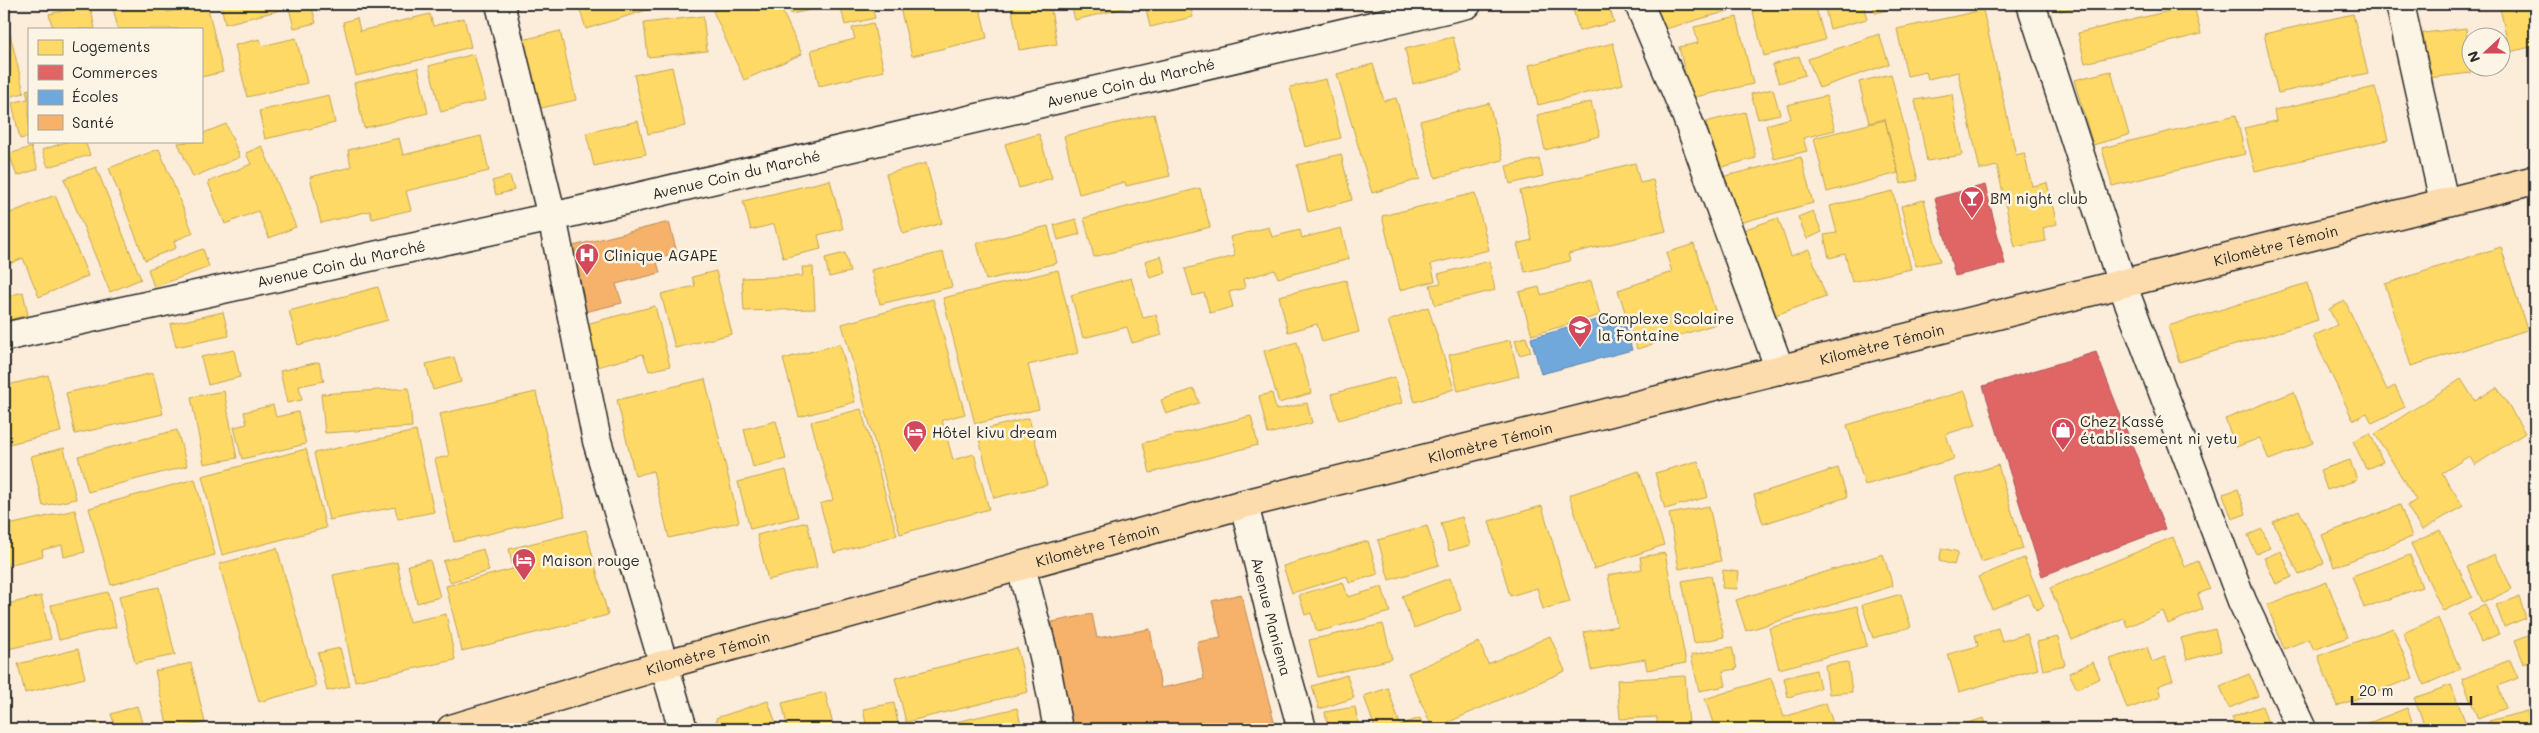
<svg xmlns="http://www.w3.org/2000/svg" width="2539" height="733" font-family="Mali,sans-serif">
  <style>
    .homes { fill: #ffd966; stroke: #bfa554 }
    .shops { fill: #e06666; stroke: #aa5454 }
    .schools { fill: #6fa8dc; stroke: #5b82a7 }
    .health { fill: #f6b26b; stroke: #b98a58 }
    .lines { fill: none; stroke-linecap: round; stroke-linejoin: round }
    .minor-casing { stroke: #2b2b2b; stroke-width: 31 }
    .major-casing { stroke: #2b2b2b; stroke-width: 31 }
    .minor { stroke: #fcf5e5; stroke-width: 28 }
    .major { stroke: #fcdcac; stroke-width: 28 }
    .labels { text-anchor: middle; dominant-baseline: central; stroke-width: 5; stroke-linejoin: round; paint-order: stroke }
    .street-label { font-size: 15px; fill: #2b2b2b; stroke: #fcf5e5 }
    .poi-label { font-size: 15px; fill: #2b2b2b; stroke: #fcf5e5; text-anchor: start }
  </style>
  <rect width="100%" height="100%" fill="#fcecda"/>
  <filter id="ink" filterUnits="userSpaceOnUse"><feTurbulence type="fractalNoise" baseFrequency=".02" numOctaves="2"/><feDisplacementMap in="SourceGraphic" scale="10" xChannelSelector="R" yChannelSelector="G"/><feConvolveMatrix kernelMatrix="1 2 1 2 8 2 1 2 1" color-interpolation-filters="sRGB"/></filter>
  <g filter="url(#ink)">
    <path class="homes" d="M112,4H165L167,12L207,4L223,72L201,77V29H118Z
      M221,4H311L316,23L294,28L289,8L225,24Z
      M385,4H417L387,11Z
      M578,4H666L586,29Z
      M729,4H779L802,54L744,80L713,11Z
      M789,4H808L810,10L791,14Z
      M840,4H871L875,18L845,25Z
      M899,4H979L987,38L912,56Z
      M1011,4H1050L1057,44L1019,50Z
      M1071,4H1137V5L1075,20Z
      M1145,4H1190L1193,17L1150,27Z
      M1592,4H1608L1614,22L1579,31L1573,9Z
      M1647,4H1726L1728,11L1655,32Z
      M1751,4H1815L1825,40L1764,56Z
      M1824,4H1863L1867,19L1830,29Z
      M1873,4H1913L1875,13Z
      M2058,4H2088L2060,11Z
      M2499,4H2535V46L2510,52Z
      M90,5L95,29H53L49,14Z
      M2194,5L2201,34L2085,63L2078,33Z
      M1983,10L2016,155L2024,153L2032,186L2047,183L2057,224L2043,228L2046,241L2015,247L1997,166L1980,170L1958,72L1928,79L1926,72L1907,76L1897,29Z
      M430,14L433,26L464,18L471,47L356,76L343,22L357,18L360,31Z
      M2353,14L2368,73L2278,93L2264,34Z
      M703,16L707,51L648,57L644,23Z
      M1737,17L1753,84L1691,98L1679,47L1698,43L1694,27Z
      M873,23L884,71L819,86L811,50L855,39L852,28Z
      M8,25L24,93L4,98V26Z
      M2466,28L2471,73L2428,78L2423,33Z
      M560,31L576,100L533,110L518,41Z
      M1879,34L1889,64L1819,88L1808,59Z
      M1453,37L1462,72L1413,84L1405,49Z
      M296,38L307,83L247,97L235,45L260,39L262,46Z
      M1613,43L1623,84L1538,105L1529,65Z
      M474,54L486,100L441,112L429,66Z
      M1799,56L1805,75L1779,83L1772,65Z
      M1373,64L1384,101L1396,98L1420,179L1372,193L1337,74Z
      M672,67L685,126L648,134L634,75Z
      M418,68L428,113L364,128L354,83Z
      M2111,71L2129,135L2093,145L2074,80Z
      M1891,74L1918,180L1901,184L1885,119L1869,123L1859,82Z
      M1326,79L1341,138L1305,147L1290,87Z
      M2375,87L2388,140L2255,171L2244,128L2276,121L2274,110Z
      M29,89V137L20,139L12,103L28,99L26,90Z
      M1773,89L1780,114L1758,119L1751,94Z
      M1952,94L1962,155L1927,161L1915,100Z
      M329,95L335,123L265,139L259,111Z
      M1826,96L1835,130L1803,138L1807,151L1774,159L1766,125L1791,118L1787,105Z
      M1591,102L1600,136L1545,150L1537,115Z
      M1489,103L1503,160L1435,178L1420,121Z
      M1745,112L1756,158L1718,168L1706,122Z
      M1154,114L1170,176L1126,186L1125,182L1079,194L1064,136Z
      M2236,115L2245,154L2112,186L2102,148Z
      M1885,120L1898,173L1827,192L1814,138Z
      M638,121L646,154L594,166L586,133Z
      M226,124L240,157L193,177L178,143L201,141V134Z
      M1039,134L1052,178L1019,188L1005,144Z
      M481,136L489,171L406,191L411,210L372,219L370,211L321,223L310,177L351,167L348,150L399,138L403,155Z
      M69,141H85L90,155L48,167L42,150Z
      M262,146L296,227L269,238L258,211L225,224L208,182L251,164L246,153Z
      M31,147L38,169L17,176L9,154Z
      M159,149L193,233L174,241L176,248L145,260L109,168Z
      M1341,154L1352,200L1308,212L1297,165Z
      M1801,157L1813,203L1735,224L1722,177Z
      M1539,159L1543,176L1510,184L1506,166Z
      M926,163L942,223L903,234L886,174Z
      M1635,163L1640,183L1653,180L1666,231L1568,254L1570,261L1525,272L1517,244L1532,240L1520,191Z
      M96,167L141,279L110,292L64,179Z
      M510,176L514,190L496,195L492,181Z
      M830,180L843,229L818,235L821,249L783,258L774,224L751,230L743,201Z
      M1200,188L1210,227L1094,257L1084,218Z
      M1893,191L1911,269L1852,282L1845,254L1829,258L1824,235L1837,233L1830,206Z
      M1475,193L1489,250L1431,264L1435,281L1400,290L1382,216Z
      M55,195L88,276L39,297L23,258L9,264L4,252V226L8,224L5,215Z
      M1924,200L1940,261L1916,266L1901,206Z
      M1813,211L1822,232L1807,239L1798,217Z
      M1778,218L1791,256L1809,249L1826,297L1770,317L1740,231Z
      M1076,219L1080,234L1058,240L1054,225Z
      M1048,226L1057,263L986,280L977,243Z
      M1269,227L1272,237L1300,230L1302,238L1341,228L1349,259L1278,278L1275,270L1243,279L1245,288L1229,292L1233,307L1210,313L1204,293L1193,296L1185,269L1235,256L1230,237Z
      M1694,244L1719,323L1637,349L1618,290L1672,272L1666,253Z
      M2501,247L2527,330L2411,366L2385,284Z
      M203,249L209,267L154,287L148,269Z
      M943,252L952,287L880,304L871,270Z
      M845,253L850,272L829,277L825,258Z
      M1161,256L1166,273L1150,278L1145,261Z
      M1489,261L1495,290L1435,305L1430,285L1441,283L1438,274Z
      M802,267H813L815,309L744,311L742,278L803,276Z
      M1058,270L1078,353L1028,365L1039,409L975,424L943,298Z
      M716,271L732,334L675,348L661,294L695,286L692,277Z
      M1131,278L1143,318L1156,315L1162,335L1132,343L1127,327L1083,338L1071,295Z
      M1346,280L1359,332L1322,342L1317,324L1288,332L1279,296Z
      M1591,281L1600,315L1532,335L1519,292L1539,287L1541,295Z
      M2307,283L2318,320L2179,362L2168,326Z
      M378,287L388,320L298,345L289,311Z
      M23,292L28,315L4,321V297Z
      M933,299L965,414L942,420L953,460L974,454L989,509L900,534L842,324Z
      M2345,301L2387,390L2395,386L2405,407L2372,423L2367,413L2353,420L2313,336L2337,325L2329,309Z
      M655,306L670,366L649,371L643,354L594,368L582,325Z
      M1428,307L1454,389L1415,402L1388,321Z
      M223,312L229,336L176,347L170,324Z
      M1526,337L1531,352L1519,355L1515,340Z
      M1510,340L1519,376L1458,391L1449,355Z
      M1297,342L1311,393L1279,403L1264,351Z
      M840,344L855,402L799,417L783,359Z
      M234,350L240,377L208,385L201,357Z
      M454,357L461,382L433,390L426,364Z
      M319,362L324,381L299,386L302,400L287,403L280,371Z
      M153,373L163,414L75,434L66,393Z
      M48,375L61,432L4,445V386Z
      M1395,377L1402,403L1339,420L1332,394Z
      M705,379L739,522L669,538L653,471L635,476L617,400Z
      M2461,379L2475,401L2497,387L2525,433L2475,465L2469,456L2442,473L2463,506L2422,530L2407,506L2416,500L2375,434Z
      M409,388L412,427L325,433L321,394Z
      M1194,389L1199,403L1166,414L1161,400Z
      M224,391L237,458L204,464L191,397Z
      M1965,391L1976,425L1946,434L1954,459L1865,485L1847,425Z
      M536,392L565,516L454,542L435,459L449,456L440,414Z
      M2294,392L2313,443L2269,460L2260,438L2236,447L2225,419Z
      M1272,393L1276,410L1307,403L1312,423L1268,434L1259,396Z
      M273,405L276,417L298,412L306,444L242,459L234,427L247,424L244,412Z
      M861,409L897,535L834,553L820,504L833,500L811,422Z
      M1251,416L1258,445L1150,473L1143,443Z
      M1029,418L1047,485L994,498L977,431Z
      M776,421L786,459L753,467L744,429Z
      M177,430L187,466L88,492L78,456Z
      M416,431L434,512L398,519L395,507L329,520L314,453Z
      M2370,433L2383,462L2366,469L2353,441Z
      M64,448L76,499L43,506L31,456Z
      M306,449L326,528L222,555L202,476Z
      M2350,460L2357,480L2327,490L2320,470Z
      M1698,461L1708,497L1665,509L1655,473Z
      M1998,465L2023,549L1981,562L1955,478Z
      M1838,468L1847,497L1763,524L1754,495Z
      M786,470L798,517L750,529L738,482Z
      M1639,471L1664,545L1594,569L1569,495Z
      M195,479L215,555L111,585L89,508Z
      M2238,489L2246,514L2232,519L2223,494Z
      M2400,505L2412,537L2334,567L2322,535Z
      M1542,506L1570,602L1543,609L1537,588L1510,596L1489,521Z
      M1709,506L1721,561L1679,569L1669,514Z
      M75,510L85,552L64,557L62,545L42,550L43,556L4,566V526Z
      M2299,510L2324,563L2299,575L2273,522Z
      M1462,517L1470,545L1449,551L1441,523Z
      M807,522L817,567L768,580L757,535Z
      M1427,526L1439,565L1389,580L1378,540Z
      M2262,529L2270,548L2256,554L2248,535Z
      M586,530L608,615L462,651L446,586L513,569L509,549Z
      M2440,530L2472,597L2443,611L2411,544Z
      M2173,537L2185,567L2198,561L2210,589L2198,594L2203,609L2168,624L2163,611L2127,627L2124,618L2072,640L2050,588Z
      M1368,541L1378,574L1349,583L1347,576L1292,593L1283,566Z
      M277,548L316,686L259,702L219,564Z
      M1942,548L1958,552L1954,565L1939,561Z
      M483,549L489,571L450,582L443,561Z
      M2281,551L2292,577L2276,584L2264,558Z
      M1665,553L1686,663L1647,670L1645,659L1591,670L1584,632L1617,626L1608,575L1642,569L1640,557Z
      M1883,554L1893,586L1746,631L1736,600Z
      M2495,554L2512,589L2483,603L2467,567Z
      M2410,555L2422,587L2364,608L2352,576Z
      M2024,558L2044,606L2036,610L2029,594L1992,609L1978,577Z
      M430,560L440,597L417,603L408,565Z
      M397,562L409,622L446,614L455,660L355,681L333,575Z
      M1723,570L1739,572L1737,589L1722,588Z
      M1711,576L1724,637L1694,643L1682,581Z
      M1450,578L1461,610L1414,628L1402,596Z
      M1343,582L1348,597L1382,587L1390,612L1317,632L1311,613L1305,615L1299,595Z
      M2327,582L2348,637L2314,650L2309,639L2284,649L2267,605Z
      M159,587L175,655L135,663L119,596Z
      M108,592L116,627L59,640L51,605Z
      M1901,594L1911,627L1873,638L1862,605Z
      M41,596L51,639L4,650V605Z
      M2519,597L2526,618L2504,627L2496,605Z
      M2485,605L2499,634L2481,642L2468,613Z
      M1857,606L1867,646L1779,669L1769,628Z
      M2438,618L2460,669L2424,685L2403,633Z
      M1383,624L1392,659L1318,677L1309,640Z
      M1998,628L2002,641L2027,634L2038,669L1959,692L1948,654L1978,646L1975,635Z
      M2393,628L2413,678L2337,706L2318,656Z
      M2215,629L2221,651L2187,660L2181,638Z
      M2534,633L2535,660L2524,664L2515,640Z
      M1550,636L1565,671L1433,729L1408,673L1479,642L1488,664Z
      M2058,637L2065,665L2043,670L2037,642Z
      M1732,647L1737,669L1723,671L1726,686L1699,691L1691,655Z
      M2147,647L2152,662L2165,657L2173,680L2158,686L2161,697L2127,709L2110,659Z
      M340,648L350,686L327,691L318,653Z
      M1017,648L1028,692L906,722L895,678Z
      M78,649L85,678L25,693L18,664Z
      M2510,660L2518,678L2498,686L2506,708L2478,719L2462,679Z
      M1848,662L1852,692L1829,694L1825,665Z
      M2093,662L2100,678L2077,689L2069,673Z
      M191,663L205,723L168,729L155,671Z
      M1816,670L1820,688L1788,697L1784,678Z
      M2249,674L2258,696L2229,708L2220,686Z
      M1347,675L1354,698L1319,709L1312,686Z
      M1685,676L1689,725L1657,727V717L1620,719L1617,680Z
      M1771,678L1784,717L1826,703L1835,729H1764L1762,724L1745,729H1715L1705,699Z
      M2451,685L2468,729H2426L2414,698Z
      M1388,688L1400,725L1420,718L1424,729H1375L1364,696Z
      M825,692L834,729H788L782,703Z
      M768,701L778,729H719L716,718Z
      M894,703L899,729H864H867L863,709Z
      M137,706L144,729H116L111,714Z
      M2262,706L2270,729H2237L2232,717Z
      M1355,707L1359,729H1328L1325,712Z
      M1017,708L1022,729H925Z
      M2407,708L2415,729H2353Z
      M2527,711L2531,729H2491L2489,721Z
      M1984,718L1987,729H1948Z
      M102,723L104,729H79Z
      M2161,723L2164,729H2142Z"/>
    <path class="shops" d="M1985,185L2005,264L1955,276L1935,198Z
      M2096,352L2165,529L2042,576L1983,386Z"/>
    <path class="schools" d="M1622,313L1632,350L1541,374L1531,338Z"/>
    <path class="health" d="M669,222L677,253L656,258L660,273L616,284L622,303L585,312L569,247Z
      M1241,594L1276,729H1071L1052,622L1092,614L1097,638L1150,629L1161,688L1204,679L1197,642L1221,638L1212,601Z"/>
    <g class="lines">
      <g class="minor-casing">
        <g id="minor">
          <path d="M500,4L552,217L597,441L683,729"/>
          <path d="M1639,4L1686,115L1780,370"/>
          <path d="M2031,4L2122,284L2242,601L2302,729"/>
          <path d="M2400,4L2444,202"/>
          <path id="s1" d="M4,337L552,217L1467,4"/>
          <path id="s2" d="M1244,504L1275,632L1302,729"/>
          <path d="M1021,566L1044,656L1058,729"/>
        </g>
      </g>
      <g class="major-casing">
        <g id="major">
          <path id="s3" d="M451,729L663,665L1244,504L2535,180"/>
        </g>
      </g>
      <use href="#minor" class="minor"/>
      <use href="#major" class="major"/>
    </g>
  </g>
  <defs>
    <g id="bar-pin" transform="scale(1.25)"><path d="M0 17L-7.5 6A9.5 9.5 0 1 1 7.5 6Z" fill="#d1495b" stroke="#fcf5e5"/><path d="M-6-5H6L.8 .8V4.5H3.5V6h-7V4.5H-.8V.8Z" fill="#fff"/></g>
    <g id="hospital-pin" transform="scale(1.25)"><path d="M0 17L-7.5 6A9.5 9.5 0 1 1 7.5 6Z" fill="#d1495b" stroke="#fcf5e5"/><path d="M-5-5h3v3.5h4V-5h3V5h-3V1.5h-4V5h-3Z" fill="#fff"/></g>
    <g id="school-pin" transform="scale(1.25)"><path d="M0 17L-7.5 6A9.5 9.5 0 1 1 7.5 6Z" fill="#d1495b" stroke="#fcf5e5"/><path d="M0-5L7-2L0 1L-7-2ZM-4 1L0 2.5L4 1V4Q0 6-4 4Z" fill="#fff"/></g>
    <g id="shop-pin" transform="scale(1.25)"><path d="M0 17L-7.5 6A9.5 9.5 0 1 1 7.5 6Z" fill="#d1495b" stroke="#fcf5e5"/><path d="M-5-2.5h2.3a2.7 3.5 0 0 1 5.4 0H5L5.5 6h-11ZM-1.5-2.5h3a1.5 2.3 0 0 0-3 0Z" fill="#fff"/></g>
    <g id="hotel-pin" transform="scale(1.25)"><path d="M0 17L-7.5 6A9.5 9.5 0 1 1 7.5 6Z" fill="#d1495b" stroke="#fcf5e5"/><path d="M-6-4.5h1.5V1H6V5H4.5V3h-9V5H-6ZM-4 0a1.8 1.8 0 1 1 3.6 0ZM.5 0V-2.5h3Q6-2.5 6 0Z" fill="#fff"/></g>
  </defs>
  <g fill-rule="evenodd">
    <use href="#bar-pin" x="1972" y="198"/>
    <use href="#hospital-pin" x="587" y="255"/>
    <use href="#school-pin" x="1580" y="327"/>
    <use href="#shop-pin" x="2063" y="430"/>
    <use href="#hotel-pin" x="915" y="432"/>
    <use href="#hotel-pin" x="524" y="560"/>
  </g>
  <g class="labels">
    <g class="street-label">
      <text stroke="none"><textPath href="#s1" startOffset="1155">Avenue Coin du Marché</textPath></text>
      <text stroke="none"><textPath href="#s1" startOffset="750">Avenue Coin du Marché</textPath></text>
      <text stroke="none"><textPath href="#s3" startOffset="1888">Kilomètre Témoin</textPath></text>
      <text stroke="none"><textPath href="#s1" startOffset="345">Avenue Coin du Marché</textPath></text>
      <text stroke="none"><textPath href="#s3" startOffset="1482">Kilomètre Témoin</textPath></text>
      <text stroke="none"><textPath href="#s3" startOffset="1078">Kilomètre Témoin</textPath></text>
      <text stroke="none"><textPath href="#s3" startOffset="672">Kilomètre Témoin</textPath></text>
      <text stroke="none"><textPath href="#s2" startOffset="116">Avenue Maniema</textPath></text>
      <text stroke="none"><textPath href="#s3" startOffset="268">Kilomètre Témoin</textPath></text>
    </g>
    <g class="poi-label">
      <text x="1990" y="198">BM night club</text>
      <text x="604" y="255">Clinique AGAPE</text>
      <text x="1598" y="318">Complexe Scolaire<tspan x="1598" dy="17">la Fontaine</tspan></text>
      <text x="2080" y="421">Chez Kassé<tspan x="2080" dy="17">établissement ni yetu</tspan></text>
      <text x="932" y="432">Hôtel kivu dream</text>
      <text x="542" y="560">Maison rouge</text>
    </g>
  </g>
  <rect width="2539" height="733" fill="none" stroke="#fcf5e5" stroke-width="20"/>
  <rect x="10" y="10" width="2519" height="713" fill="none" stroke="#2b2b2b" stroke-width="2" filter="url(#ink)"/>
  <rect x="28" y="28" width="175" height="115" fill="#fcf5e5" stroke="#a8a49b"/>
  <rect x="38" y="40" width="25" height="15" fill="#ffd966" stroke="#a8a49b"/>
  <text x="72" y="52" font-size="15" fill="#2b2b2b">Logements</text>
  <rect x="38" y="65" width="25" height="15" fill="#e06666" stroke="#a8a49b"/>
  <text x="72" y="78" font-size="15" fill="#2b2b2b">Commerces</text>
  <rect x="38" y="90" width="25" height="15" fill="#6fa8dc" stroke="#a8a49b"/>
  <text x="72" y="102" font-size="15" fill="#2b2b2b">Écoles</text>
  <rect x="38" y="115" width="25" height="15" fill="#f6b26b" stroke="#a8a49b"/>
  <text x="72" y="128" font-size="15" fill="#2b2b2b">Santé</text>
  <g transform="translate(2486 52) rotate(249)"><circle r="24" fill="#fcf5e5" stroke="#a8a49b"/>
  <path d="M0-4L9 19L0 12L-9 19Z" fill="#d1495b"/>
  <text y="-8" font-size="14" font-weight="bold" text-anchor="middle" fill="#2b2b2b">N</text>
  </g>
  <path d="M2352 696v8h119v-8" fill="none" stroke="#2b2b2b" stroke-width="2.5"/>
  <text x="2359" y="696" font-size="15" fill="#2b2b2b" stroke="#fcf5e5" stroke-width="4" paint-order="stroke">20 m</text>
</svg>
